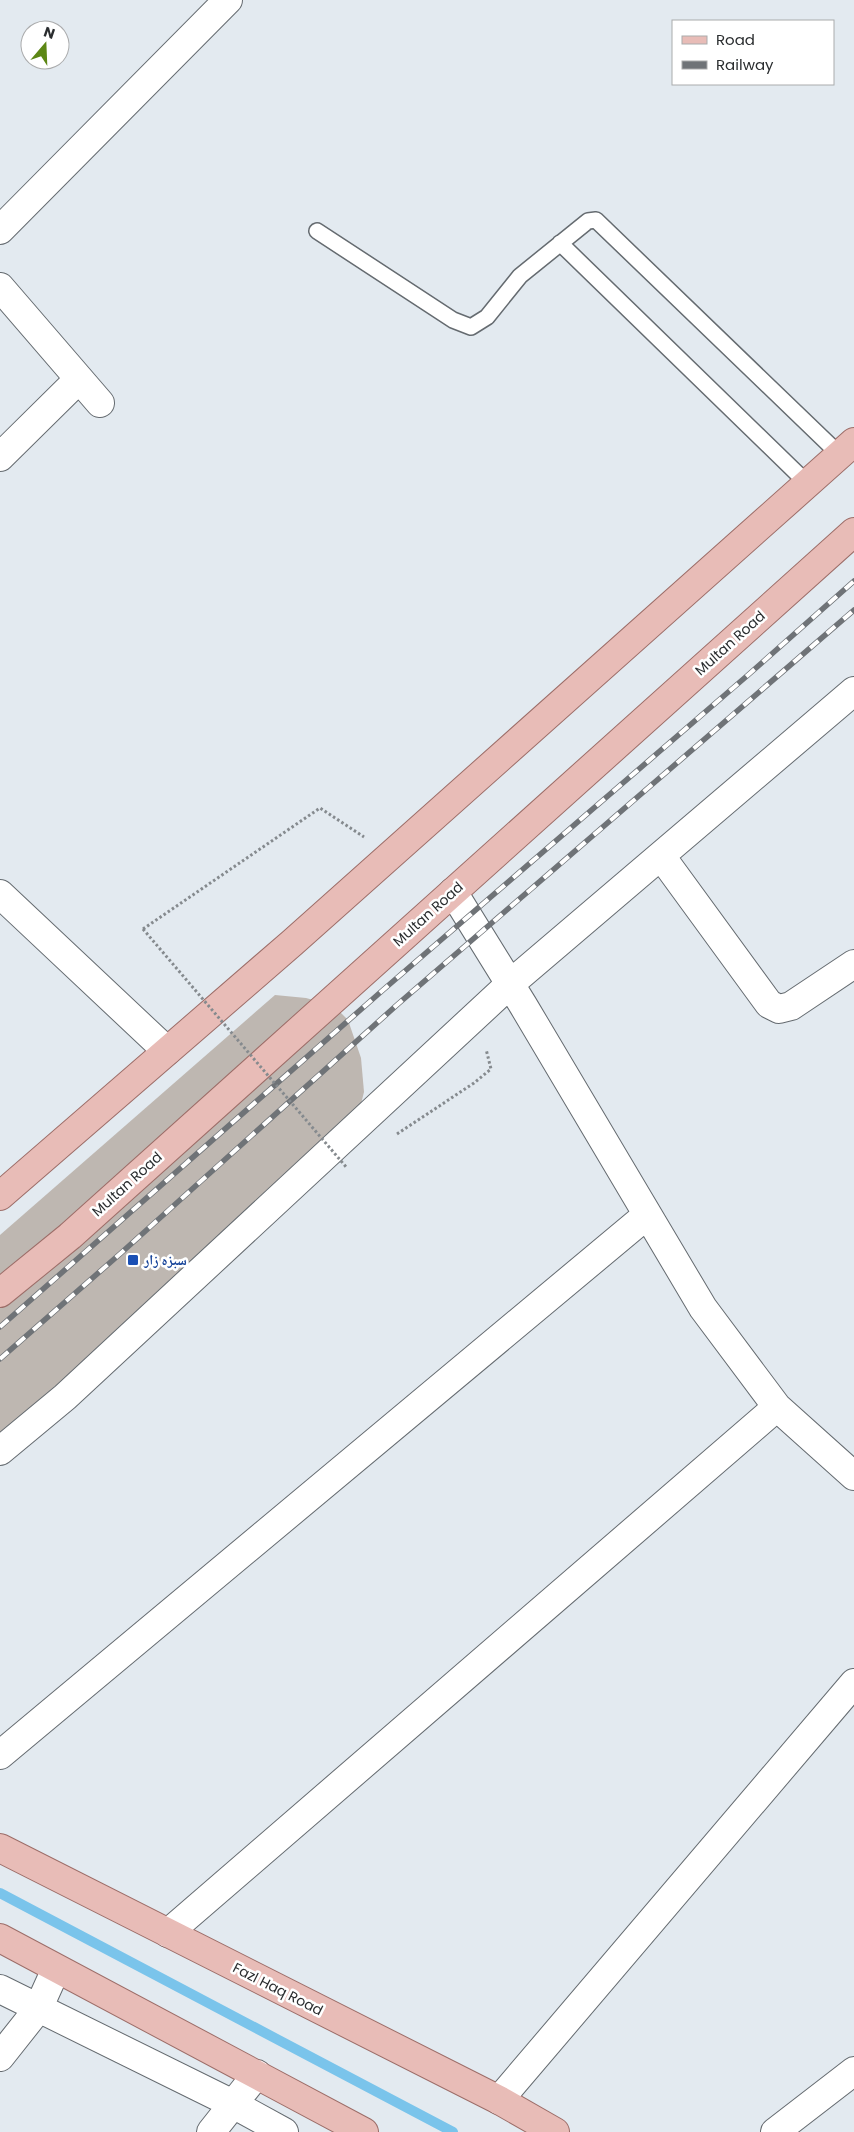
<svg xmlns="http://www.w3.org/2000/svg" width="854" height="2132" font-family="Poppins,'Noto Naskh Arabic',sans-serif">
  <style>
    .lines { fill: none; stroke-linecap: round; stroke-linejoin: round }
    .stream { stroke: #7ac4eb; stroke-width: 10 }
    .building { fill: #beb7b1 }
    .lane-casing { stroke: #656b70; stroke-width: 18 }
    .street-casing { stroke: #656b70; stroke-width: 30 }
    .secondary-casing { stroke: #656b70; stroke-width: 30 }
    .primary-casing { stroke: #9c6d68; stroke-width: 30 }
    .path { stroke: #858a8e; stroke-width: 3; stroke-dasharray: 2.5 2.5; stroke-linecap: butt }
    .lane { stroke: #fff; stroke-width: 15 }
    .street { stroke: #fff; stroke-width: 28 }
    .secondary { stroke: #fff; stroke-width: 28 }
    .primary { stroke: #e8bcb7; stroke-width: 28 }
    .rail-casing { stroke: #6f7377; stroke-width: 5.5 }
    .rail { stroke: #fff; stroke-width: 4; stroke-dasharray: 11; stroke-linecap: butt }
    .path-bridge { stroke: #858a8e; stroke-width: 3; stroke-dasharray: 2.5 2.5; stroke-linecap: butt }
    .transit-dot { fill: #1a4fb4; stroke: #fff; stroke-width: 2 }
    .labels { text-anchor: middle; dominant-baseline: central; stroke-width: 5; stroke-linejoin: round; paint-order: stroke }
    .street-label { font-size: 14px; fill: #2a2d2f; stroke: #fff }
    .transit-label { font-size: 14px; font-weight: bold; fill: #164399; stroke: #fff; text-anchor: start }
  </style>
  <rect width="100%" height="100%" fill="#e3eaf0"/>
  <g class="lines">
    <path class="stream" d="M0,1893L453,2132"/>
  </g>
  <path class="building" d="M275,995L306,998L324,1003L336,1008L348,1020L361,1058L364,1092L360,1108L0,1438V1235Z"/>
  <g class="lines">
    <g class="lane-casing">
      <path id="lane" d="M317,231L453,320L471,327L487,317L520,276L588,221L596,220L840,455
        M560,243L808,484"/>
    </g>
    <g class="street-casing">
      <path id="street" d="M0,230L228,0
        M0,287L100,403
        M0,457L79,379
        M661,856L769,1004L779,1009L791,1006L854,964
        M453,892L523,1005L703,1308L777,1407L854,1476
        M0,894L167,1051
        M0,1451L65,1397L510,984L854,691
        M0,1755L647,1215
        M168,1933L777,1407
        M0,1989L233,2104L284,2132
        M0,2057L38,2009L56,1969
        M499,2100L854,1683
        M211,2132L257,2074"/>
    </g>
    <g class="secondary-casing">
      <path id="secondary" d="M775,2132L854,2071"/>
    </g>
    <g class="primary-casing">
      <path id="primary" d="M0,1196L292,943L854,442
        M0,1293L70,1236L854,532
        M0,1848L499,2100L555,2132
        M0,1938L364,2132"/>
    </g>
    <path class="path" d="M143,929L320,808L364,837
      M397,1134L474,1083L491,1069L486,1049"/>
    <use href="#lane" class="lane"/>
    <use href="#street" class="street"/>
    <use href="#secondary" class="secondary"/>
    <use href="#primary" class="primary"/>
    <g class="rail-casing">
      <path id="rail" d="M0,1327L383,990L748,675L854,581
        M0,1359L121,1253L398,1004L854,610"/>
    </g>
    <use href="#rail" class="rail"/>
    <path class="path-bridge" d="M143,929L347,1168"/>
  </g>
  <rect class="transit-dot" x="127" y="1254" width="12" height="12" rx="2.5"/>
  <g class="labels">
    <g class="street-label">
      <text transform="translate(730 643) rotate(-42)">Multan Road</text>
      <text transform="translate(428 914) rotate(-42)">Multan Road</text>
      <text transform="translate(127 1184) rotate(-42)">Multan Road</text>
      <text transform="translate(278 1989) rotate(27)">Fazl Haq Road</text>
    </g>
    <g class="transit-label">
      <text x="144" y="1260">سبزہ زار</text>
    </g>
  </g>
  <rect x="672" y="20" width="162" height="65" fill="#ffffff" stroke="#aaabac"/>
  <rect x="682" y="36" width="25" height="8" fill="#e8bcb7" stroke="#aaabac"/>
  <text x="716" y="45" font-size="15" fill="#2a2d2f">Road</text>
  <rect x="682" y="61" width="25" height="8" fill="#6f7377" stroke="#aaabac"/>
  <text x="716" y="70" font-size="15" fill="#2a2d2f">Railway</text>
  <g transform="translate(45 45) rotate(19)"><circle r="24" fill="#ffffff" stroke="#aaabac"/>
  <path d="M0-4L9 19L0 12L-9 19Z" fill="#5c8714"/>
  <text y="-8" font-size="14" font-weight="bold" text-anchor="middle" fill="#2a2d2f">N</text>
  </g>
</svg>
